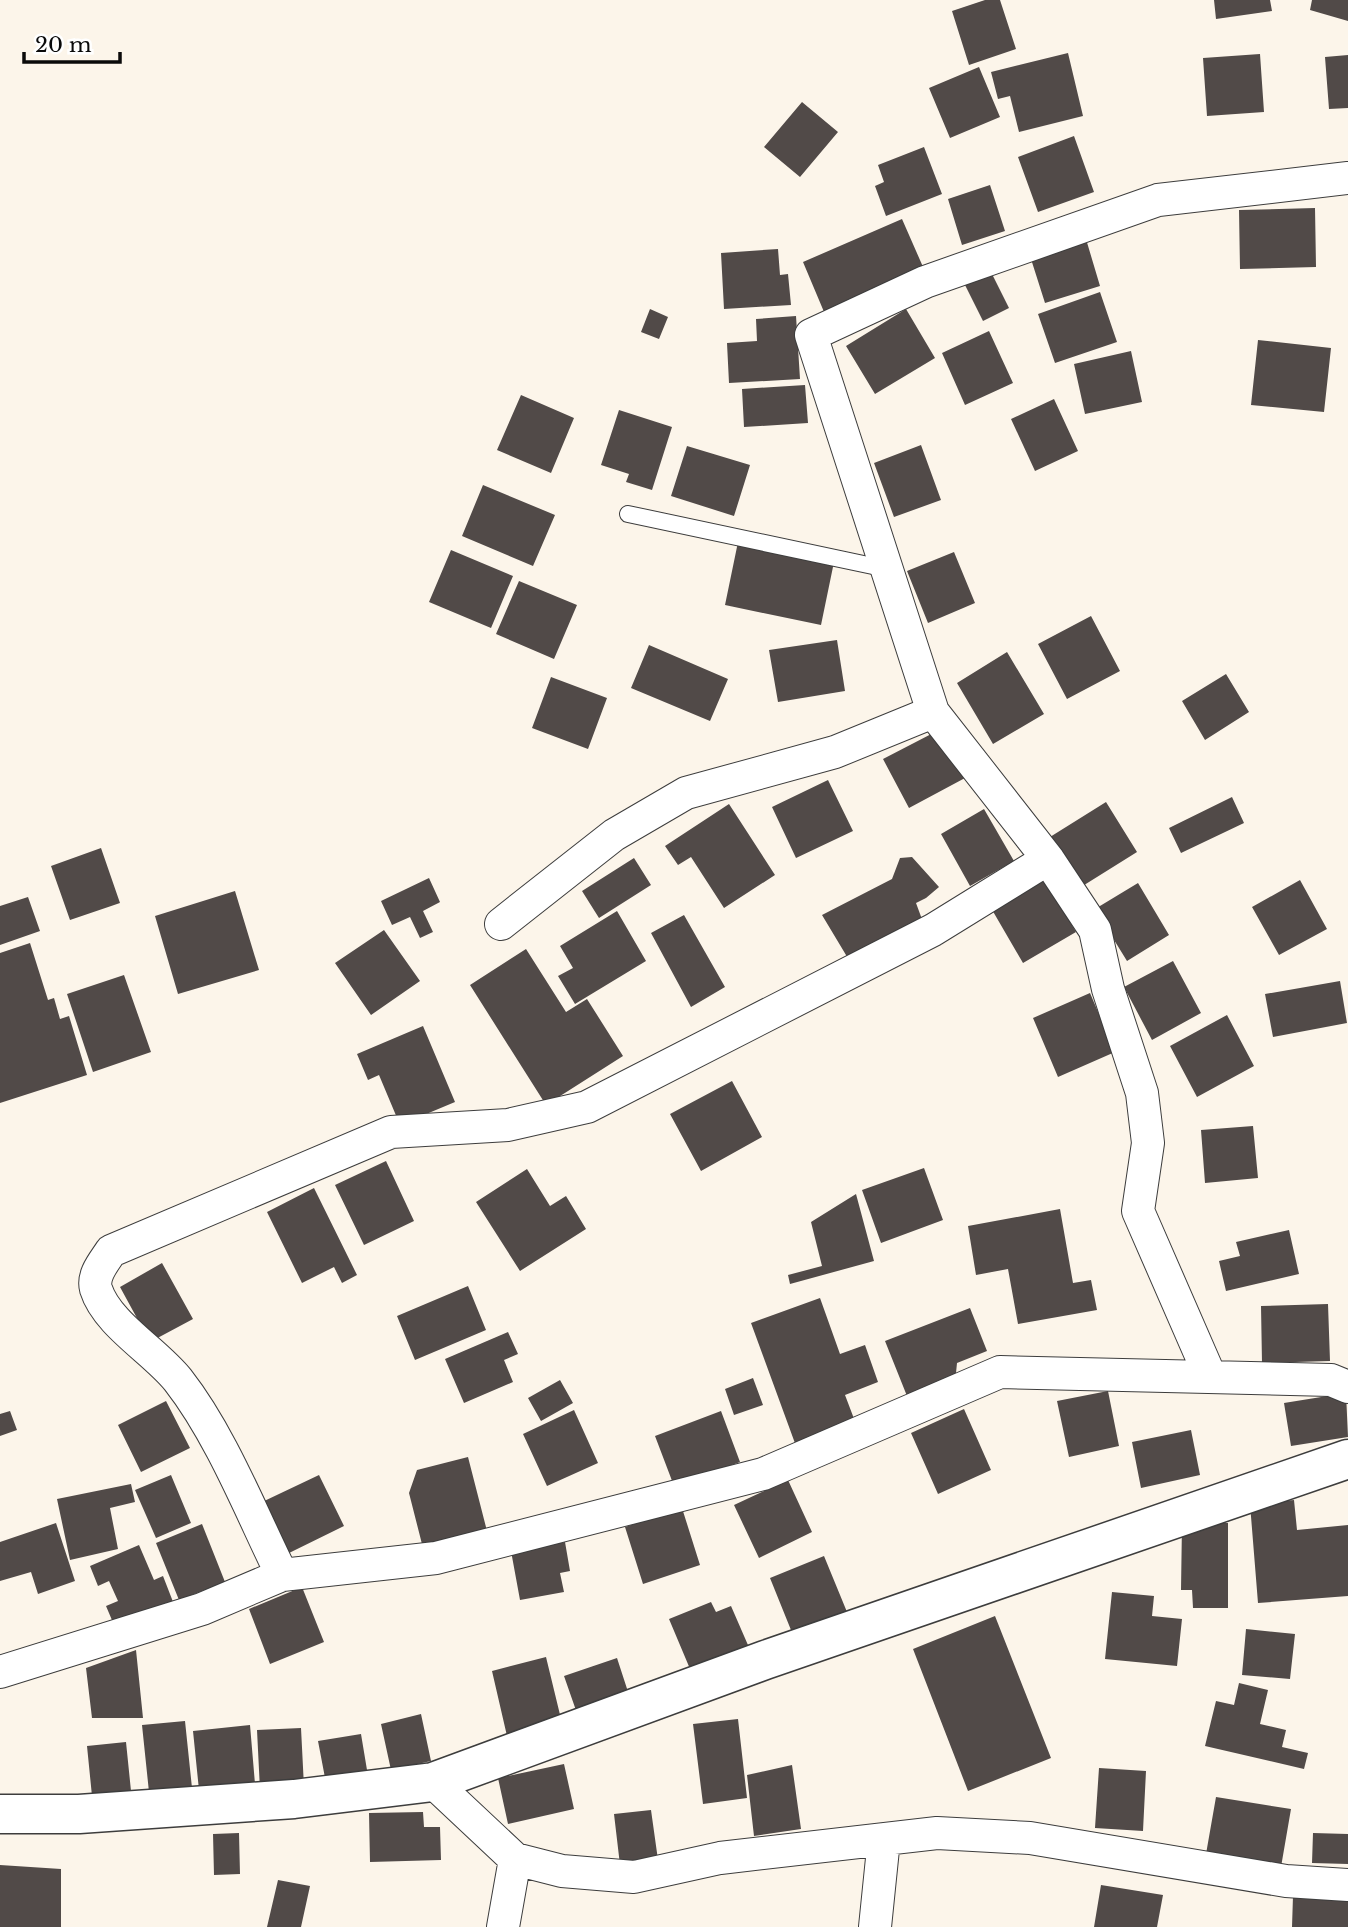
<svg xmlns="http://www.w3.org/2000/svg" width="1348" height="1927" font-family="'Libre Baskerville',serif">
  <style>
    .building { fill: #514a48 }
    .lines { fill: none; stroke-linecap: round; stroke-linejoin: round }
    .service-casing { stroke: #3d3d3d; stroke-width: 18 }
    .minor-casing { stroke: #3d3d3d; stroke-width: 34 }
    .tertiary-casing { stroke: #3d3d3d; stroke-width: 41 }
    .service { stroke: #fff; stroke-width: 16 }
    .minor { stroke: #fff; stroke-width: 32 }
    .tertiary { stroke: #fff; stroke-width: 38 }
  </style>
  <rect width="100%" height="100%" fill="#fcf5ea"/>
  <path class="building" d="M985,0H1000L1016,49L969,65L952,11Z
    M1214,0H1270L1272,11L1216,19Z
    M1312,0H1348V21L1310,10Z
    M1068,53L1083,116L1019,132L1010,96L998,99L991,72Z
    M1260,54L1264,112L1207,116L1203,58Z
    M1348,55V108L1329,109L1325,57Z
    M979,67L1000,117L950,138L929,88Z
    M802,102L838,132L800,177L764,147Z
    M1074,136L1094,192L1038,212L1018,157Z
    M924,147L942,194L886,216L875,186L884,182L878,165Z
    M990,185L1005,231L962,245L948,199Z
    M1315,208L1316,267L1240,269L1239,210Z
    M902,219L927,276L827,319L803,262Z
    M1083,229L1100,286L1045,303L1031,259Z
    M778,249L780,275L788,274L791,305L724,309L721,253Z
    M986,262L1009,308L983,321L960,275Z
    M1100,292L1117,342L1055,363L1038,314Z
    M650,309L668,317L659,339L641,332Z
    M906,309L935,358L875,394L846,346Z
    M796,316L800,379L729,383L727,343L757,341L756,319Z
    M989,331L1013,383L965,405L942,353Z
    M1258,340L1331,348L1324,412L1251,405Z
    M1131,351L1142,402L1085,414L1074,364Z
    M805,385L808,423L744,427L742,389Z
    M521,395L574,418L551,473L497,450Z
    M1054,399L1078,451L1035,471L1011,419Z
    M619,410L672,427L652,490L626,482L629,474L601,465Z
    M921,445L941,500L894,517L874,463Z
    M687,446L750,465L734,516L671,496Z
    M483,485L555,515L533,566L462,536Z
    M738,542L834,562L821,625L725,605Z
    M451,550L513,576L491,628L429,602Z
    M954,552L975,603L928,623L907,571Z
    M519,581L577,605L554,659L496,634Z
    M1091,616L1120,671L1067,699L1038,644Z
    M837,640L845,691L778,702L769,650Z
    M649,645L728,679L710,721L631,688Z
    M1007,652L1044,714L993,744L957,683Z
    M1226,674L1249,712L1205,740L1182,701Z
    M551,677L607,698L588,749L532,728Z
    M939,730L965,778L909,808L883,759Z
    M828,780L853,831L796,858L772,807Z
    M1232,797L1244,823L1181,853L1169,828Z
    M1106,802L1137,852L1081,887L1050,837Z
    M729,804L775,875L724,908L691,857L678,865L665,846Z
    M984,809L1014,861L970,886L941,834Z
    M101,848L120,903L70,920L51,866Z
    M912,857L939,887L926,898L916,903L923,922L849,960L822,915L892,879L900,858Z
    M634,858L651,885L599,918L582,891Z
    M1043,876L1076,932L1023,963L991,908Z
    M429,878L440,902L423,911L433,932L420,938L410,917L392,925L381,901Z
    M1300,880L1327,929L1279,955L1252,907Z
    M1138,883L1169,935L1127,961L1095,909Z
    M235,891L259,970L178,994L155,916Z
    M28,897L40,931L0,945V906Z
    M617,911L646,961L575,1004L558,976L573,968L560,946Z
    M684,915L725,987L691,1007L651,933Z
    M384,930L420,981L371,1015L335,963Z
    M30,943L48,1000L54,998L60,1019L69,1016L87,1075L0,1103V953Z
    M526,949L566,1012L587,999L623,1056L546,1105L470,985Z
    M1173,961L1201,1013L1152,1040L1124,987Z
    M124,975L151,1052L93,1072L67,994Z
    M1340,981L1347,1023L1273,1037L1265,994Z
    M1090,993L1115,1052L1058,1077L1033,1018Z
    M1227,1015L1254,1066L1197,1097L1170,1046Z
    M423,1026L455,1102L400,1125L379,1075L368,1080L357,1054Z
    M732,1081L762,1137L701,1171L670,1114Z
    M1253,1126L1258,1178L1205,1183L1201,1130Z
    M386,1161L414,1221L364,1245L335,1185Z
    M924,1168L943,1220L881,1243L862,1190Z
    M527,1169L550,1206L566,1196L586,1229L520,1271L476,1202Z
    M314,1188L357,1275L342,1283L334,1267L302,1283L267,1212Z
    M856,1194L874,1261L790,1284L788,1275L822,1266L811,1222Z
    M1060,1209L1073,1283L1091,1280L1097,1310L1018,1324L1008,1269L976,1275L968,1226Z
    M1289,1230L1299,1274L1226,1291L1219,1261L1240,1256L1236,1242Z
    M162,1263L193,1319L150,1342L120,1287Z
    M468,1286L486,1330L415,1360L397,1316Z
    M820,1298L840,1354L865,1345L878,1382L845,1395L856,1424L796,1446L751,1323Z
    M1328,1304L1330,1361L1262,1363L1261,1306Z
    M970,1308L987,1351L957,1363L955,1383L909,1401L885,1341Z
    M508,1332L518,1354L504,1360L513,1382L464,1403L445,1359Z
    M753,1378L763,1405L734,1415L725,1389Z
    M560,1380L573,1403L541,1421L528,1398Z
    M1108,1391L1119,1446L1069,1457L1057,1401Z
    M1346,1393L1348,1437L1291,1446L1284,1403Z
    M166,1401L190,1448L141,1472L118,1425Z
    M964,1409L991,1470L938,1494L911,1433Z
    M574,1410L598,1463L547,1486L523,1434Z
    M10,1411L17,1430L0,1436V1414Z
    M721,1411L740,1462L674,1486L655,1436Z
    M1191,1430L1200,1475L1141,1488L1132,1442Z
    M468,1457L487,1531L423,1548L409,1493L417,1470Z
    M171,1475L191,1523L156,1538L135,1490Z
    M319,1475L344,1526L285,1555L260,1503Z
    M788,1480L812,1532L759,1558L734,1505Z
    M131,1484L135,1502L110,1508L118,1549L70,1560L57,1499Z
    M1294,1500L1297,1530L1348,1525V1596L1258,1603L1250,1504Z
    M682,1508L700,1565L643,1584L625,1527Z
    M56,1523L75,1581L38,1594L31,1572L0,1581V1542Z
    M1182,1523H1228V1608H1193L1192,1590H1181Z
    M202,1524L225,1582L179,1600L156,1543Z
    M565,1542L570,1571L560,1573L564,1592L520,1600L511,1551Z
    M139,1545L154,1580L163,1576L175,1607L117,1632L106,1606L118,1601L109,1581L98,1586L90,1566Z
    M824,1556L847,1612L793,1635L770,1578Z
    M302,1587L324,1642L270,1664L249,1609Z
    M1112,1592L1154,1596L1152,1616L1182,1619L1177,1666L1105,1659Z
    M711,1602L716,1612L731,1606L751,1652L693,1676L669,1619Z
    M995,1616L1051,1758L968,1791L913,1649Z
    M1246,1629L1295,1634L1290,1679L1242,1675Z
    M136,1650L143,1718H92L86,1668Z
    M546,1657L562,1723L507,1736L492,1671Z
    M617,1658L631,1701L579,1719L564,1676Z
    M1239,1683L1268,1690L1260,1724L1286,1730L1282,1747L1308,1753L1304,1769L1205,1746L1216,1701L1234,1705Z
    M421,1714L431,1761L391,1770L381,1724Z
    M738,1719L747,1798L703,1804L693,1724Z
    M185,1721L192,1788L149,1792L142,1725Z
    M250,1725L255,1784L199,1790L193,1731Z
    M301,1728L304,1787L260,1790L257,1730Z
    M361,1734L368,1776L326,1783L318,1741Z
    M126,1742L131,1791L92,1796L87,1746Z
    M564,1764L574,1809L508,1824L498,1778Z
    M792,1765L801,1829L754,1836L747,1775Z
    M1099,1768L1146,1771L1143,1831L1095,1828Z
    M1216,1797L1291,1809L1281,1867L1206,1854Z
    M651,1810L658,1860L620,1865L614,1814Z
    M423,1812L424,1827H440L441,1860L370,1862L369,1813Z
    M239,1833L240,1874L214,1875L213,1834Z
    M1313,1833L1348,1834V1864L1312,1863Z
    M0,1865L61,1869V1927H0Z
    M278,1880L310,1886L301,1927H267Z
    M1101,1885L1163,1895L1157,1927H1094Z
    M1293,1896L1348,1898V1927H1292Z"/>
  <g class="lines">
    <g class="service-casing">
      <path id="service" d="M628,514L887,569"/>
    </g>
    <g class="minor-casing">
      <path id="minor" d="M501,924L614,835L686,793L835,752L933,712
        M1210,1376L1138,1211L1148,1143L1142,1093L1108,989L1095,930L1048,859L933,712L811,335L925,282L1158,200L1348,178
        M282,1575C251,1512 221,1435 178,1380C155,1351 107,1324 96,1289C92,1275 104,1262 111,1251L391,1132L508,1125L587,1107L933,930L1048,859
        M0,1672L202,1609L282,1575L436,1558L763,1474L1000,1372L1331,1380L1348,1387
        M433,1782L515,1859L562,1871L634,1877L720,1858L937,1833L1030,1838L1286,1881L1348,1885
        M503,1927L515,1859
        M875,1927L884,1839"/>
    </g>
    <g class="tertiary-casing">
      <path id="tertiary" d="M0,1814H79L294,1799L433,1782L765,1660L1348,1459"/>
    </g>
    <use href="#service" class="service"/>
    <use href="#minor" class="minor"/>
    <use href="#tertiary" class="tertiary"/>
  </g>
  <path d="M24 52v10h96v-10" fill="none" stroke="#0a0a0a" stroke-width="3.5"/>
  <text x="35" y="52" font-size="21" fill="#0a0a0a" stroke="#ffffff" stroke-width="5" paint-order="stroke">20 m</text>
</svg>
